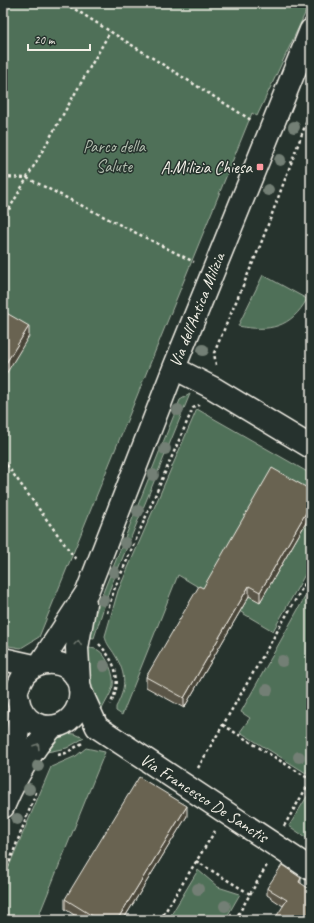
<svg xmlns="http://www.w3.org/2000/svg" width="314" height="923" font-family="Caveat,sans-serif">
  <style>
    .green { fill: #506f58; stroke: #a2b0a0 }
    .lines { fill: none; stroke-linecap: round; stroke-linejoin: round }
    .minor-casing { stroke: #f4f1e8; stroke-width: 25 }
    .path { stroke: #f4f1e8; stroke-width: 2.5; stroke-dasharray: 3 3; stroke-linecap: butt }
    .minor { stroke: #26332d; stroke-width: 22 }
    .tree { fill: #737f74 }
    .wall { fill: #5a5546; stroke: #f4f1e8 }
    .shaded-wall { fill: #4a4539; stroke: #f4f1e8 }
    .building { fill: #696351; stroke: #f4f1e8 }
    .oneway { stroke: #6e766e }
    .poi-dot { fill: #ff9aa2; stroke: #26332d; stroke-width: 1.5 }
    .labels { text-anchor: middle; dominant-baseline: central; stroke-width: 3; stroke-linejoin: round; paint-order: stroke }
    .park-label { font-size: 17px; fill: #b2bdae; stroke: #26332d }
    .poi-label { font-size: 17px; fill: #f4f1e8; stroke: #26332d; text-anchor: end }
    .street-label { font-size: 17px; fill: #f4f1e8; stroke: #26332d }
  </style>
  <rect width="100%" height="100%" fill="#26332d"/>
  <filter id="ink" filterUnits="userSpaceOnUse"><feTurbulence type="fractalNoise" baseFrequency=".025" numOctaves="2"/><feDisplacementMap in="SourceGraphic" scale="8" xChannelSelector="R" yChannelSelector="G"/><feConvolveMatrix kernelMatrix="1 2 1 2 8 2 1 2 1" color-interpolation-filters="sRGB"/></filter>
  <g filter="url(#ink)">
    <path class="green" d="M3,3H310L257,116L252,113L39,637L21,648L3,645Z
      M263,275L307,299C291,328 269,332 238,326Z
      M190,394L109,591L94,638L87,637L102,595L180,400Z
      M197,409L311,474V564L273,631L178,575L122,715L116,711V707C126,688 127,675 115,655C111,648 106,644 105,636L118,591Z
      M311,586V765L306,773L240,732L250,718L241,712Z
      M85,648C89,648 94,648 98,650C107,655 115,676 113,686C111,694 106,701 102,709L91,693L88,680Z
      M63,733L75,734L84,738L67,748L47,752L43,750L54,737Z
      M86,748L105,752L37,920H3V880L51,767L76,756Z
      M311,790V841L289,826Z
      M198,870L218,887L240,894L225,920H168Z"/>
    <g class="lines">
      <g class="minor-casing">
        <path id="minor" d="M174,368L213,388L311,447
          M3,659L34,666
          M40,664L87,592L174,368L311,30
          M79,682L77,648L85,603
          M81,692L97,727L311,869
          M10,790C13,763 18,736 20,709C20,703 16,697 17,691C18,685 21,680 24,675C31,666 43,662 54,663C95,668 86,734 42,726C32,724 24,716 20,707
          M3,807C15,778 32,750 52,727"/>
      </g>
      <path class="path" d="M65,3L251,120
        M3,177L27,178L194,262
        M3,220L110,32
        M216,365L214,353L260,246L311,110
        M3,460L77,561
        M107,613L114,590L193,408L199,405
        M99,644C116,662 123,682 110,704
        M223,725L311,780
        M58,755L66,753L84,742
        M198,768L311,573
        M284,826L311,780
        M196,861L250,894
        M3,879L37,790
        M160,920L215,831
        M235,920L267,865"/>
      <use href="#minor" class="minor"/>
    </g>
    <g class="tree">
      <circle cx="294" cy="127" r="6"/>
      <circle cx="280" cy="160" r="6"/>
      <circle cx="268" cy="190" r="6"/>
      <circle cx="203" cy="350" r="6"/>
      <circle cx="178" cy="410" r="6"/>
      <circle cx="165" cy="449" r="6"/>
      <circle cx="153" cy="475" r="6"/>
      <circle cx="138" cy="511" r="6"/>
      <circle cx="125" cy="543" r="6"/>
      <circle cx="114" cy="572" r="6"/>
      <circle cx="103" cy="600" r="6"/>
      <circle cx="282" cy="661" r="6"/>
      <circle cx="104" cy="666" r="6"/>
      <circle cx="267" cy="690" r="6"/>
      <circle cx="299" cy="757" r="6"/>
      <circle cx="38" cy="766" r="6"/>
      <circle cx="29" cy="789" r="6"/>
      <circle cx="17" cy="819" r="6"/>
      <circle cx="198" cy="889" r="6"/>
      <circle cx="225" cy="906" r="6"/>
    </g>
    <path class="wall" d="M311,490V514L260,602L249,596L184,708L146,687V677L203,588Z
      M187,816L123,920H82L65,909V899Z
      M301,878L283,906L267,895V888Z"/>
    <path class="shaded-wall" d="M29,326V336L3,379V368Z
      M311,504V514L260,602V592Z
      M249,586V596L184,708V698Z
      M187,806V816L123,920H117Z
      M301,878V886L299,882Z"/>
    <path class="building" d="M3,311L29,326L3,368Z
      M272,468L311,490V504L260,592L249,586L184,698L146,677L199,586L203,588Z
      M139,777L187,806L117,920H99L65,899Z
      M282,865L301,878L299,882L311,890V920H274L287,900L267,888Z
      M249,915L256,920H246Z"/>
    <defs><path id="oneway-chevron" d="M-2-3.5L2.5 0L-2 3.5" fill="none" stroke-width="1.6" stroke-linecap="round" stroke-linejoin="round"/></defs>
    <g class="oneway">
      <use href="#oneway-chevron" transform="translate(78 643) rotate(-83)"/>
      <use href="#oneway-chevron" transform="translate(37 746) rotate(-58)"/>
    </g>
  </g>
  <rect class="poi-dot" x="256" y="163" width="8" height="8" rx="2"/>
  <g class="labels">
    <g class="park-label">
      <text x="114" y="146">Parco della<tspan x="114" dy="20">Salute</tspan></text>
    </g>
    <g class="poi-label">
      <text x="252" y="167">A.Milizia Chiesa</text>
    </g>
    <g class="street-label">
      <text transform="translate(197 310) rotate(-68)">Via dell'Antica Milizia</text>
      <text transform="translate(204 798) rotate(33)">Via Francesco De Sanctis</text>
    </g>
  </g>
  <rect width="314" height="923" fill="none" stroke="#26332d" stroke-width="16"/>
  <rect x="8" y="8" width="298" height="907" fill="none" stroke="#f4f1e8" stroke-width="1.5" filter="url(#ink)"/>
  <path d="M28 44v6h62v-6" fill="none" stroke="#f4f1e8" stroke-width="2"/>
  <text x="34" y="44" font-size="12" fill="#f4f1e8" stroke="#26332d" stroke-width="3" paint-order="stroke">20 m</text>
</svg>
